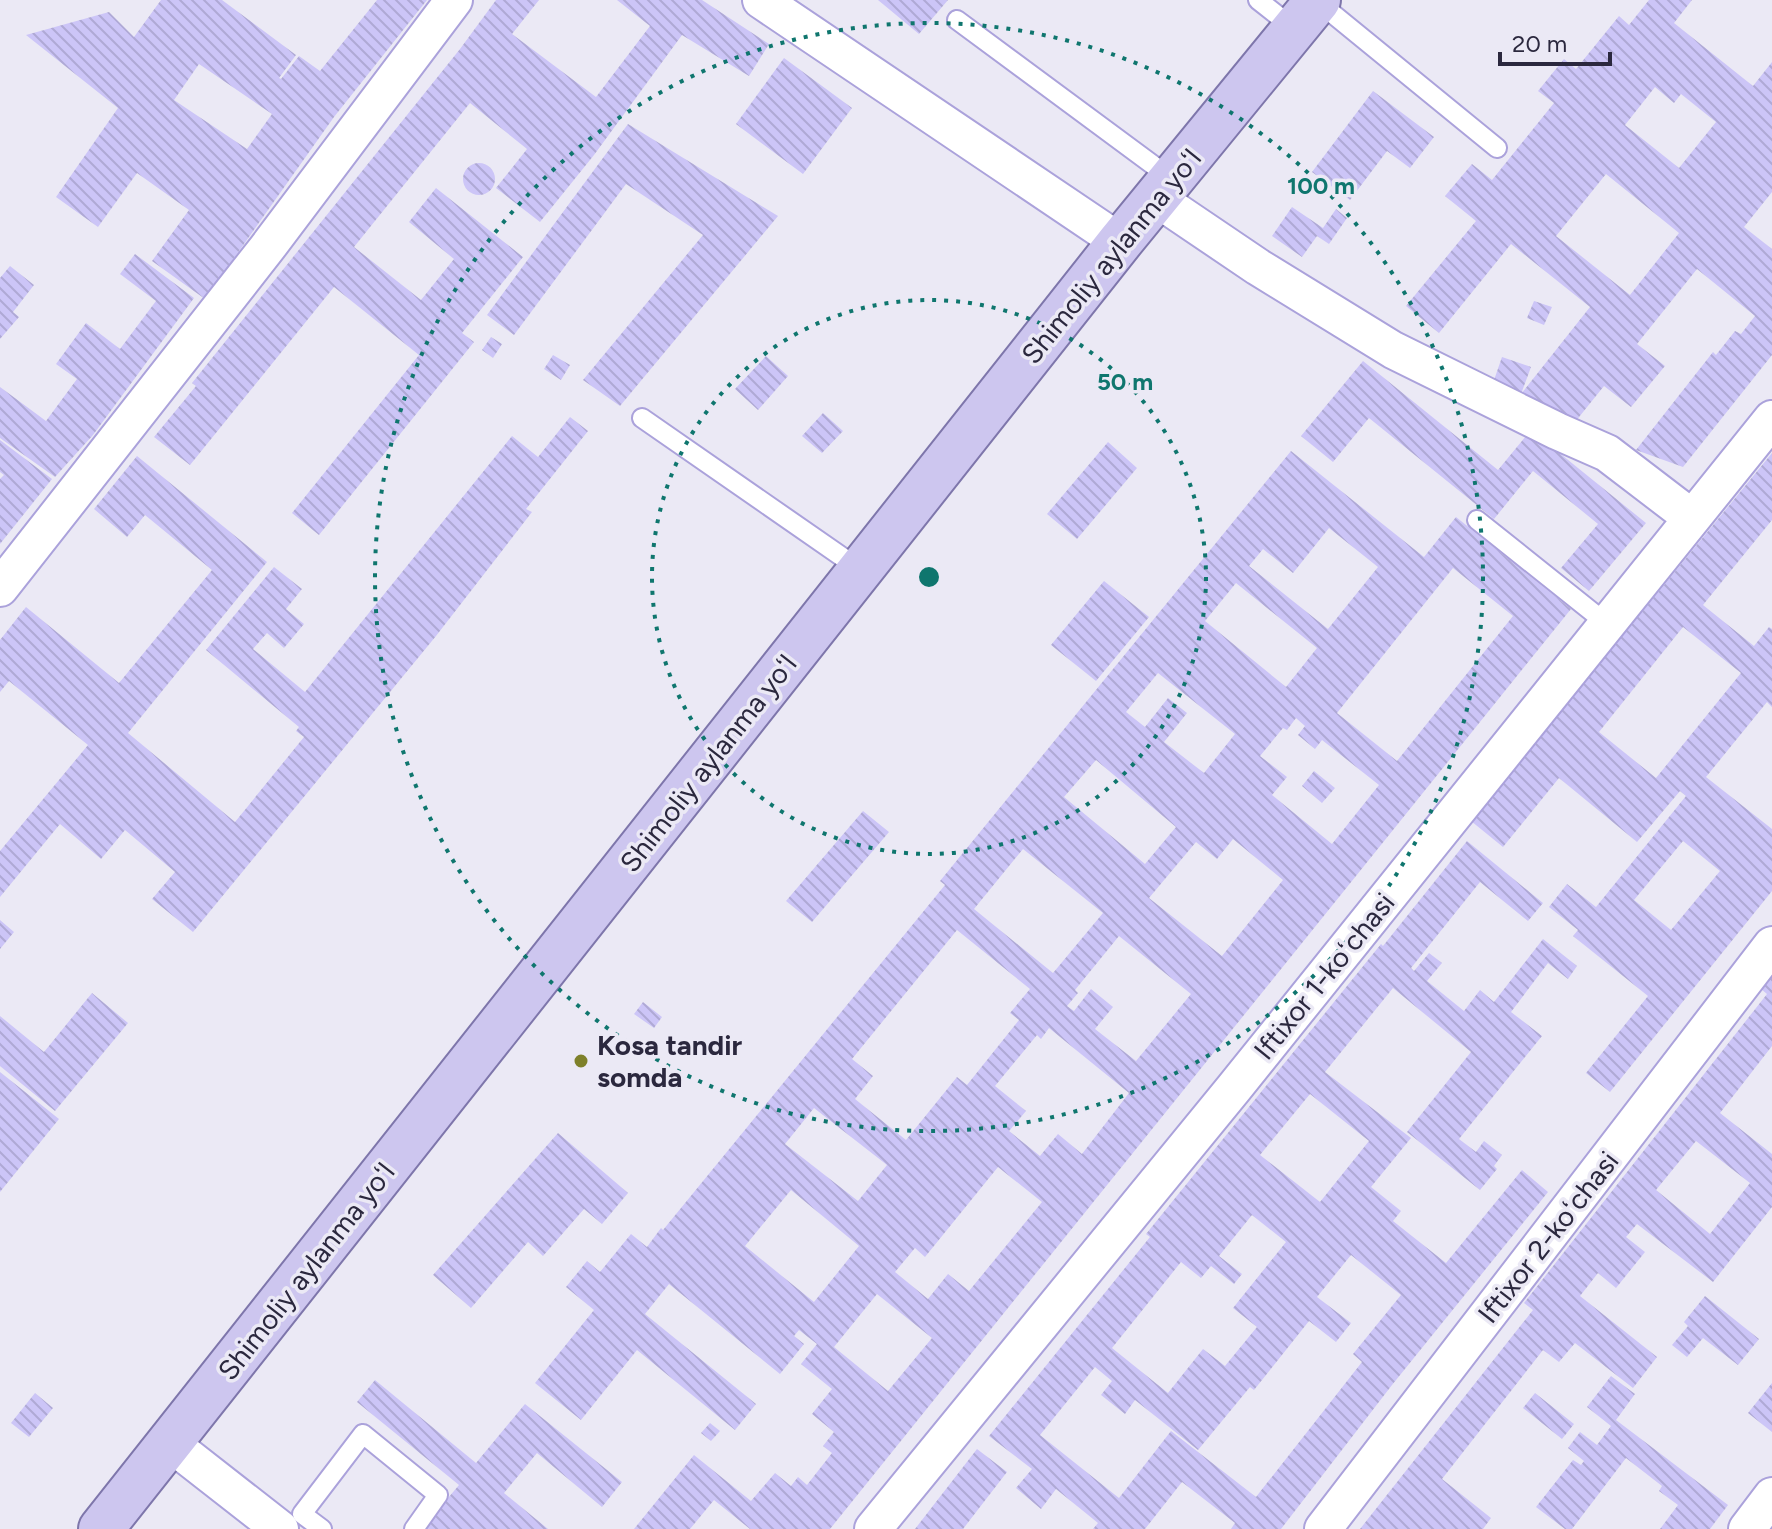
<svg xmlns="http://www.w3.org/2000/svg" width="1772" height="1529" font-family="Figtree,sans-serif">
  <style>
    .building { fill: url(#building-back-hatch); fill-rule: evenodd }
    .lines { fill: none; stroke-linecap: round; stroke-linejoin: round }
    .service-casing { stroke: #aba2db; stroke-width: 22 }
    .minor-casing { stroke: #aba2db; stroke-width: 40 }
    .primary-casing { stroke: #7e76ab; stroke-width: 48 }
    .service { stroke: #fff; stroke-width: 18 }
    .minor { stroke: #fff; stroke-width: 36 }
    .primary { stroke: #cdc6ef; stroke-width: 44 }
    .ring { fill: none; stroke: #0f766e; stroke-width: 4; stroke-dasharray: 4 8 }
    .poi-dot { fill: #7e802a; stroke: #ebe9f5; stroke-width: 3 }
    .labels { text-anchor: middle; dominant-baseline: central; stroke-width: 7; stroke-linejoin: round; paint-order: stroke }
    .street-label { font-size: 28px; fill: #2b283e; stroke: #ebe9f5 }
    .poi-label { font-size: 28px; font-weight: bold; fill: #2b283e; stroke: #ebe9f5; text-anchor: start }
    .centre { fill: #0f766e; stroke: #ebe9f5; stroke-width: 4 }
    .ring-label { font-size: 24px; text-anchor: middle; font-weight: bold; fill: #0f766e; stroke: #ebe9f5; stroke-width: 7; stroke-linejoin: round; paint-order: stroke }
  </style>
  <defs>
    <pattern id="building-back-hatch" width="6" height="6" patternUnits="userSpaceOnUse" patternTransform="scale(2)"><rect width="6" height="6" fill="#ccc5f7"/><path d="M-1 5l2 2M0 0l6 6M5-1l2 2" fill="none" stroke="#afa9d5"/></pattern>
  </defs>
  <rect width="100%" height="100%" fill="#ebe9f5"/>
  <path class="building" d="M161,0H222L296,55L279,78L281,79L299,56L320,71L377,0H427L334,117L205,299L152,261L189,210L137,173L98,227L56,197L118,108L26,35L109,12L134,37ZM199,64L272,114L247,149L174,100Z
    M496,0H539L512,34L596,97L650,26L617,0H702L769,44L749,76L682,35L594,155L540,222L496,188L527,149L470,103L354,247L421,300L454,259L409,222L436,188L523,257L462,333L474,342L319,535L292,513L419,355L334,287L190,465L154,437L196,386L192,383L460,49Z
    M878,0H948L919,34Z
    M1649,0H1692L1674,23L1753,86L1772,62V192L1744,227L1772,249V355L1683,467L1636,450L1713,352L1716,355L1735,331L1741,334L1755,316L1697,269L1637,344L1665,366L1631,407L1604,386L1575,422L1521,394L1590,307L1511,244L1439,333L1406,306L1476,221L1445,196L1472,164L1492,180L1554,103L1538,91L1564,59L1576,69L1619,16L1629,25ZM1655,87L1674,103L1681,94L1716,122L1679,168L1625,125ZM1606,174L1679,233L1630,295L1556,236Z
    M784,58L852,108L803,174L736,124Z
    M1373,91L1434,137L1410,168L1387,151L1350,200L1312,172Z
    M628,124L778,216L620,406L583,380L703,235L626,184L514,335L487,315Z
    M463 179a16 16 0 1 1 32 0a16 16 0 1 1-32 0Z
    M1292,207L1323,228L1336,209L1347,218L1329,244L1317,236L1302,257L1272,236Z
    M135,254L194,298L93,435L55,477L0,438V387L46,421L77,379L56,364L86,323L120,349L156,301L120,274Z
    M10,266L34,285L13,312L19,317L0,339V278Z
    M1534,301L1552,307L1544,325L1527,318Z
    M491,337L502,344L493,358L482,350Z
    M553,355L570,365L561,380L544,369Z
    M766,356L788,376L758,410L735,389Z
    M1502,357L1531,367L1521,394L1493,383Z
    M1363,361L1498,470L1531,430L1646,523L1589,591L1561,568L1598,524L1533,471L1494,519L1369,418L1333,462L1301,436Z
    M823,413L843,431L822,453L802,436Z
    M570,417L588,431L526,509L532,512L436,636L193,932L152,899L175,872L125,830L101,859L60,824L0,897V851L88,745L9,681L0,692V640L26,607L119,683L212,570L145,515L127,537L94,509L137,456L267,562L128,733L235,822L304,737L296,731L299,727L206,650L274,567L302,589L286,609L304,624L284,648L267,633L253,649L305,692L512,436L538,457Z
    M0,440L52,479L0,544V479L4,475L0,472Z
    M1108,442L1137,468L1077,539L1047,514Z
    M1291,451L1424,557L1456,517L1571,609L830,1529H750L714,1500L690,1529H634L694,1455L751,1501L775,1473L791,1486L798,1477L807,1485L832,1453L823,1446L834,1432L812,1414L832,1389L801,1364L817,1344L799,1330L794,1336L804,1344L780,1374L669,1284L645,1314L756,1404L735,1430L637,1350L581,1420L535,1383L594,1310L566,1287L587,1261L600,1272L631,1234L647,1247L661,1228L663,1230L945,885L940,881ZM1329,528L1378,567L1328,629L1249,566L1263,549L1293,573ZM1453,568L1513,616L1397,761L1337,713ZM1236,583L1317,648L1286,687L1205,621ZM1158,673L1235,734L1204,773L1164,742L1187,713L1168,698L1145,727L1126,712ZM1296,718L1305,726L1298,735L1315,749L1322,740L1379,785L1332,844L1272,795L1287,777L1260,756L1283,728L1287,730ZM1096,760L1176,827L1145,864L1064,797ZM1233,839L1283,880L1222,956L1149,898L1196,842L1217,859ZM1023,849L1103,913L1053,973L974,909ZM957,930L1030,989L1010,1013L1019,1020L967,1085L957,1077L906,1140L855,1099L873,1076L852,1059ZM1119,936L1191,994L1136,1061L1095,1029L1113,1007L1091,989L1074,1011L1067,1006L1078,993L1075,990ZM1049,1028L1129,1093L1082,1154L1058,1134L1040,1156L1009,1131L1026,1111L995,1086L1037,1035L1041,1039ZM814,1108L887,1165L858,1201L785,1144ZM998,1167L1042,1202L969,1291L948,1274L928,1299L895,1272L915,1248L925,1257ZM791,1190L859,1246L814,1302L745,1246ZM877,1294L932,1338L888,1391L834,1347Z
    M1772,453V520L1703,605L1754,646L1769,627L1772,629V707L1767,702L1706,777L1772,829V891L1610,1092L1586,1073L1648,996L1573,936L1578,930L1549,907L1567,884L1596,907L1686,796L1680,791L1637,842L1559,778L1503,847L1471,821ZM1683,627L1741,673L1656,778L1599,732ZM1683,841L1720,871L1671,930L1634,900Z
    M1104,581L1149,617L1096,681L1051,645Z
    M1314,771L1335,788L1322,803L1302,786Z
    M863,811L889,832L812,922L786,901Z
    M1467,841L1543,903L1528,921L1480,882L1411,968L1414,971L1429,953L1442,963L1427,981L1464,1011L1480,990L1494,1002L1543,939L1577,966L1568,979L1548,963L1511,1012L1542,1036L1459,1139L1476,1152L1484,1141L1502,1155L1494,1166L1497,1169L1480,1190L1407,1132L1471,1052L1393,988L1325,1072L1411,1138L1371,1187L1401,1211L1393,1221L1446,1263L1522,1170L1548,1192L1392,1385L1281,1529H1231L1235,1523L1182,1482L1145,1529H1093L1098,1523L1056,1489L1041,1509L1016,1488L1032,1469L989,1436L1150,1237L1146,1234L1381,944L1383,946ZM1310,1094L1369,1141L1320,1202L1260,1155ZM1252,1215L1286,1242L1233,1308L1257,1327L1225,1366L1203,1349L1168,1393L1112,1348L1181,1262L1201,1278L1211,1266L1234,1284L1242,1274L1219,1256ZM1351,1255L1401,1295L1353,1354L1362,1362L1256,1497L1171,1431L1119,1498L1040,1435L1095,1367L1112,1381L1101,1395L1125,1414L1135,1400L1198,1450L1250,1387L1254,1390L1309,1321L1336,1342L1351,1323L1317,1297Z
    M0,920L14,932L0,949Z
    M1772,974V1046L1720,1113L1772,1154V1207L1713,1282L1637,1224L1626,1237L1645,1252L1616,1288L1598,1273L1580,1296L1657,1357L1633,1388L1575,1343L1559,1362L1543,1350L1442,1479L1491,1518L1483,1529H1360L1533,1310L1524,1303L1767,994L1761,989ZM1696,1141L1750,1183L1710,1234L1656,1190Z
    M92,993L128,1023L55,1111L0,1066V1016L44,1052Z
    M643,1002L662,1017L654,1028L634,1014Z
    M0,1072L59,1119L0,1192Z
    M558,1133L628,1193L602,1224L584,1209L543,1256L528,1242L471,1308L433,1275Z
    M1705,1296L1759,1339L1738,1365L1703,1338L1687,1357L1672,1345L1688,1326L1684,1322Z
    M1611,1376L1635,1394L1616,1420L1728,1505L1710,1529H1660L1678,1505L1659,1491L1662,1486L1626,1458L1572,1529H1565L1536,1507L1573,1460L1581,1465L1584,1461L1568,1448L1580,1432L1597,1445L1611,1426L1587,1407Z
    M375,1380L476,1463L525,1404L622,1482L602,1507L537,1453L504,1493L548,1529H422L459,1485L357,1402Z
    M1772,1383V1432L1748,1413Z
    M35,1393L53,1408L29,1437L11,1423Z
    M1535,1393L1574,1424L1562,1439L1523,1408Z
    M710,1423L720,1431L711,1441L701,1433Z
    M977,1449L1007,1472L963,1529H915Z"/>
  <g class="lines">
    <g class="service-casing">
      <path id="service" d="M1258,0L1295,29
        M1317,1L1497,148
        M957,20L1172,179
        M642,418L861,570
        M1477,520L1606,623
        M322,1529L302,1514L363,1434L438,1495L414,1529"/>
    </g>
    <g class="minor-casing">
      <path id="minor" d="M761,0L1120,242
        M1156,198L1258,267L1393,350L1557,431L1607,453L1692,518
        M0,588L267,248L454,0
        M170,1443L280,1529
        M873,1529L1234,1088L1772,419
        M1323,1529L1772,945
        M1747,1529L1772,1496"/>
    </g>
    <g class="primary-casing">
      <path id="primary" d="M101,1529L1120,242L1318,0"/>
    </g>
    <use href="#service" class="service"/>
    <use href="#minor" class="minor"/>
    <use href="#primary" class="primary"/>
  </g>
  <g class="ring">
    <circle cx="929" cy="577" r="277"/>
    <circle cx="929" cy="577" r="554"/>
  </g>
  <circle class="poi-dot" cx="581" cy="1061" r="8"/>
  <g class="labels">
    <g class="street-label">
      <text transform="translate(1111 256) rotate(-51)">Shimoliy aylanma yoʻl</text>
      <text transform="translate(708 763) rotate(-52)">Shimoliy aylanma yoʻl</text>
      <text transform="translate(1324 976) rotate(-51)">Iftixor 1-koʻchasi</text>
      <text transform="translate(1548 1237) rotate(-52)">Iftixor 2-koʻchasi</text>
      <text transform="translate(306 1271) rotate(-52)">Shimoliy aylanma yoʻl</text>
    </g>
    <g class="poi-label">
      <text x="597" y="1045">Kosa tandir<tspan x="597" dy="32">somda</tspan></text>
    </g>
  </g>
  <circle cx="929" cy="577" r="12" class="centre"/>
  <g class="ring-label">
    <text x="1321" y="194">100 m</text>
    <text x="1125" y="390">50 m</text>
  </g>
  <path d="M1500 52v12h110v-12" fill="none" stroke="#2b283e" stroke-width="4"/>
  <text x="1512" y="52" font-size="24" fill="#2b283e" stroke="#ebe9f5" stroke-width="6" paint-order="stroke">20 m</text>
</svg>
